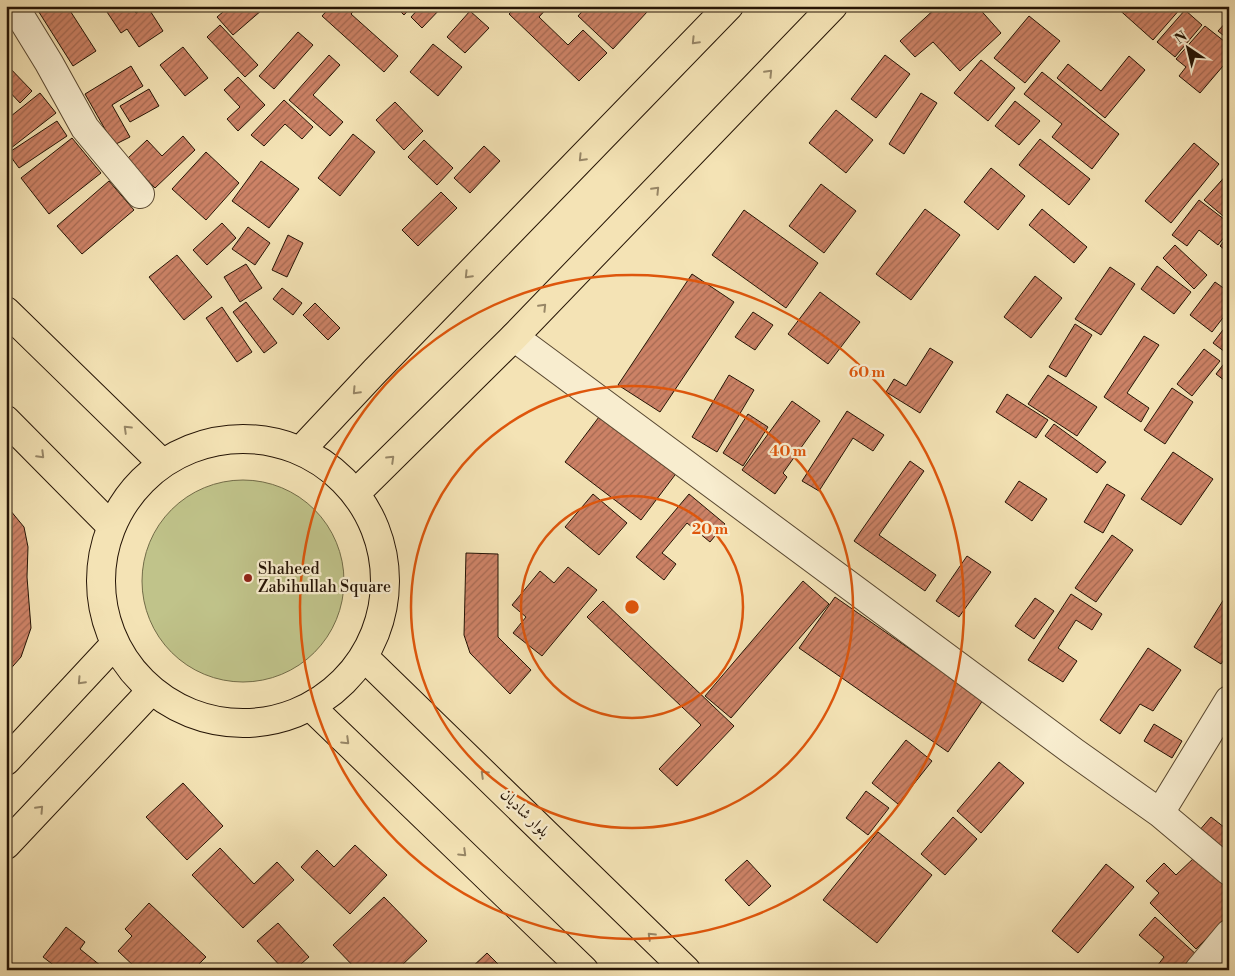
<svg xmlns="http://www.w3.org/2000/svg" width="1235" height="976" font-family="'Libre Bodoni',Amiri,serif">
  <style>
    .green { fill: #c0c38a; stroke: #726c48 }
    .building { fill: url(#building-hatch); stroke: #251405 }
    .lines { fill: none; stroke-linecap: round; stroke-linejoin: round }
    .street-casing { stroke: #594831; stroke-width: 30 }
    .primary-casing { stroke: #251405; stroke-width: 30 }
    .highway-casing { stroke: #251405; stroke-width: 30 }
    .street { stroke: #f8edcf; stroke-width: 28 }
    .primary { stroke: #f4e3b5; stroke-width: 28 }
    .highway { stroke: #f4e3b5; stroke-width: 28 }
    .oneway { stroke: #978666 }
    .ring { fill: none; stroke: #de560c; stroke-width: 2.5 }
    .poi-dot { fill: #8f2418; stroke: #f8edcf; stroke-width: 2 }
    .labels { text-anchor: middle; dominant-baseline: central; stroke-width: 4.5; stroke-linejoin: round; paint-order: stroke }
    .poi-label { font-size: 16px; fill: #251405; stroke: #f8edcf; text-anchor: start }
    .street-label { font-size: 16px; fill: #251405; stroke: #f8edcf }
    .centre { fill: #de560c; stroke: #f8edcf; stroke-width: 2.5 }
    .ring-label { font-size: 15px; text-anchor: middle; font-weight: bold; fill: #de560c; stroke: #f8edcf; stroke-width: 4.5; stroke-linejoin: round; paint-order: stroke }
  </style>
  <defs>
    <pattern id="building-hatch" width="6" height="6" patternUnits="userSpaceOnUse" patternTransform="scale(1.25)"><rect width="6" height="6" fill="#cc8266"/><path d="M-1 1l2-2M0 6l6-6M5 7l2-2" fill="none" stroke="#a56952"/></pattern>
  </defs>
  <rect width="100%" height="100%" fill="#f4e3b5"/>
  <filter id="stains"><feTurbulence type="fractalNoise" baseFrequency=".004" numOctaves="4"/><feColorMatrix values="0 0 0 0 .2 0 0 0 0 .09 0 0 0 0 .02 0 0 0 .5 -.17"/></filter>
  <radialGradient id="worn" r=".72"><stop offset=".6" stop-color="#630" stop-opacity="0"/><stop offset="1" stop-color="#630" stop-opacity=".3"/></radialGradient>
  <path class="green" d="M142 581a101 101 0 1 1 202 0a101 101 0 1 1-202 0Z"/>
  <path class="building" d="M41,6H67L96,51L73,66L37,9Z
    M103,6H131L136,13L147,6L163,31L139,47L127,29L121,33Z
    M230,6H258L262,10L233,35L217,17Z
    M331,6H358L351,14L398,56L384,72L322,16Z
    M395,6H412L404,15Z
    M421,6H443L422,28L411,17Z
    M517,6H549L539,17L568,45L583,30L607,53L579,81L509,14Z
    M587,6H641L647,12L613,49L578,16Z
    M938,6H977L1001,33L960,71L933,42L915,57L900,41Z
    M1115,6H1179L1181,8L1153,40Z
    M1185,10L1202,25L1175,57L1157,42Z
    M470,11L489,28L465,53L447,37Z
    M1029,16L1060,41L1025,83L994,58Z
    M1229,19V40L1218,31Z
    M220,25L258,65L245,77L207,37Z
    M1205,26L1229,45V59L1200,93L1179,76L1186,67L1176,59Z
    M298,32L313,45L274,89L259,76Z
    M433,44L462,67L438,96L410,72Z
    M183,47L208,78L185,96L160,65Z
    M329,55L340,65L313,95L343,122L330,136L289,100Z
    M885,55L910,74L876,118L851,99Z
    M1129,56L1145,70L1105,118L1057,78L1068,64L1101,91Z
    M981,60L1015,88L988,121L954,93Z
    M6,64L32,91L20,103L6,88Z
    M131,66L143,86L112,105L130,137L114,145L85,94Z
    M1042,72L1119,134L1092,169L1052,137L1062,124L1024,94Z
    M238,77L265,105L238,131L227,119L240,107L224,90Z
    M149,89L159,106L130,122L120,106Z
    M40,93L56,113L6,152V120Z
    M921,93L937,103L904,154L889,144Z
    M284,100L313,127L302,139L285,124L264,146L251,135Z
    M1015,101L1040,121L1019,145L995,126Z
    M395,102L423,131L404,150L376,120Z
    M836,110L873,140L846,173L809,143Z
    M57,121L67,136L19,168L8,153Z
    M353,134L375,152L340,196L318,178Z
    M183,136L195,150L155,188L127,159L147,140L162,156Z
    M72,138L101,173L49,214L21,178Z
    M1040,139L1090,179L1069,205L1019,165Z
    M424,140L453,168L437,185L408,157Z
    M1194,143L1219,164L1171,223L1145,201Z
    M484,146L500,161L470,193L454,178Z
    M206,152L239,183L206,220L172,189Z
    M261,161L299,189L269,228L232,201Z
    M991,168L1025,196L998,230L964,202Z
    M1229,172V221L1204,200Z
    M109,181L134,210L82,254L57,226Z
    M821,184L856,211L824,253L789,226Z
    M441,192L457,208L418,246L402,230Z
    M1199,200L1229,223V231L1218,245L1199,230L1187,246L1172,235Z
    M925,209L960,235L911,300L876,274Z
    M1042,209L1087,247L1074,263L1029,225Z
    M744,210L818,263L786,308L712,255Z
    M222,223L236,238L207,265L193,250Z
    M248,227L270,243L255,265L232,249Z
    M288,235L303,243L287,277L272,270Z
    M1229,235V253L1220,246Z
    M1175,245L1207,275L1194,289L1163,258Z
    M177,255L212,297L184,320L149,277Z
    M246,264L262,288L240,302L224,277Z
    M1157,266L1191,292L1174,314L1141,289Z
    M1110,267L1135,284L1101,335L1075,319Z
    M692,274L734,302L660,412L618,385Z
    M1035,276L1062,298L1031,338L1004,317Z
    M1215,282L1229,292V310L1212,332L1190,315Z
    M282,288L302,303L293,315L273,299Z
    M820,292L860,322L828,364L788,334Z
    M246,302L277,343L264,353L233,312Z
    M315,303L340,328L328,340L303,315Z
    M222,307L252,352L237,362L206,318Z
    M753,312L773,325L755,350L735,337Z
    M1229,322V355L1213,343Z
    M1075,324L1092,335L1066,377L1049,367Z
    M1144,336L1159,345L1127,393L1149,408L1141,422L1104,397Z
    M930,348L953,362L920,413L886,392L894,379L906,386Z
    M1204,349L1220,361L1192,396L1177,384Z
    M1226,361L1229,363V384L1216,374Z
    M729,375L754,390L717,452L692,437Z
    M1048,375L1097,407L1077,436L1028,404Z
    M1172,388L1193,402L1165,444L1144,430Z
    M1007,394L1048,420L1036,438L996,412Z
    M792,401L820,421L783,473L787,477L775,494L742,470Z
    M605,409L681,467L641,520L565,462Z
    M847,411L884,435L873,451L853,438L819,491L802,481Z
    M748,414L768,427L743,466L723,453Z
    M1054,424L1106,462L1097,473L1045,436Z
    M1173,452L1213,479L1181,525L1141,499Z
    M910,461L924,471L879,535L936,575L925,591L854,541Z
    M1019,481L1047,499L1032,521L1005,502Z
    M1107,484L1125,495L1103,533L1084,522Z
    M593,494L627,523L599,555L565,527Z
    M689,494L725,524L710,542L687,523L662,553L676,564L664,580L636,557Z
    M10,510L24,527L28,547L27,577L31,628L21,657L6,674V515Z
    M1112,535L1133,550L1096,602L1075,588Z
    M466,553L498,554V637L531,670L510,694L470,653L464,635Z
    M967,556L991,572L959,617L936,601Z
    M568,567L597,590L542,656L513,633L526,617L512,605L540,571L554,583Z
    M803,581L829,604L731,718L705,696Z
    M1229,591V652L1221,664L1194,647Z
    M1071,594L1102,614L1092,630L1076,620L1058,648L1077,661L1063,682L1028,660Z
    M835,597L983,700L948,752L799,648Z
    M1035,598L1054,611L1034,639L1015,626Z
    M603,601L734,726L677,786L659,769L701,725L587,617Z
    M1148,648L1181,670L1153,711L1140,704L1120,734L1100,720Z
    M1154,724L1182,741L1172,758L1144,741Z
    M906,740L932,761L898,804L872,783Z
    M999,762L1024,783L981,833L957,811Z
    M183,783L223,826L187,860L146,817Z
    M866,791L889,808L868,835L846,818Z
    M953,817L977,839L945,875L921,854Z
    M1211,817L1229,831V856L1198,832Z
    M878,832L932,875L877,943L823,900Z
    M355,845L387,875L350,914L301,867L317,850L334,867Z
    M220,848L254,884L277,862L294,880L243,928L192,875Z
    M1195,857L1229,890V916L1196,949L1150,903L1159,893L1146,881L1164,863L1176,875Z
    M747,860L771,886L749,906L725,880Z
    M1106,864L1134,887L1078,953L1052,931Z
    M384,897L427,941L397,970H357L333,945Z
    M149,903L206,957L193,970H138L118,951L132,936L125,929Z
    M1155,917L1198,956L1187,970H1154L1164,957L1139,935Z
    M278,923L309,957L294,970H284L257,941Z
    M66,927L85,942L80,949L106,970H60L43,957Z
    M487,953L504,970H469Z
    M1229,955V970H1215Z"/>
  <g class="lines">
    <g class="street-casing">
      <path id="street" d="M14,6L49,63L85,128L140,194
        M514,337L1074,752L1160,813L1229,700
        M1160,813L1229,871
        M1199,970L1229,934"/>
    </g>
    <g class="primary-casing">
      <path id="primary" d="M6,311L162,463
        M6,420L111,526
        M364,657L686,970
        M311,707L584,970"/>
    </g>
    <g class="highway-casing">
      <path id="highway" d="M101 581a142 142 0 1 1 284 0a142 142 0 1 1-284 0Z
        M301,450L375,371L729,6
        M356,493L514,337L833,6
        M6,761L114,645
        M6,845L151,691"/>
    </g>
    <use href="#street" class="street"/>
    <use href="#primary" class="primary"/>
    <use href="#highway" class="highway"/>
  </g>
  <defs><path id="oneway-chevron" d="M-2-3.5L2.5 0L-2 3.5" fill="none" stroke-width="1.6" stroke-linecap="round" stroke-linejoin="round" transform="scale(1.25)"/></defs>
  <g class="oneway">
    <use href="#oneway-chevron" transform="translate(695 41) rotate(134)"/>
    <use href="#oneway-chevron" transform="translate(769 73) rotate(-46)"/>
    <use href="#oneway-chevron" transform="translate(582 158) rotate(134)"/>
    <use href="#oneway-chevron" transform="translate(656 190) rotate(-46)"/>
    <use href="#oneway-chevron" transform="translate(468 275) rotate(134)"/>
    <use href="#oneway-chevron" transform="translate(543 307) rotate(-46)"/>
    <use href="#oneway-chevron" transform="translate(356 391) rotate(133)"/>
    <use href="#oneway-chevron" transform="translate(127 429) rotate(-136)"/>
    <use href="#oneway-chevron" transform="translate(41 455) rotate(45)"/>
    <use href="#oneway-chevron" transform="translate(391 459) rotate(-44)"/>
    <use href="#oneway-chevron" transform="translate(81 681) rotate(133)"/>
    <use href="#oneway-chevron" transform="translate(346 741) rotate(44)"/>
    <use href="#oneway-chevron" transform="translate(484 774) rotate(-136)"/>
    <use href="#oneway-chevron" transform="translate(40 809) rotate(-47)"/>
    <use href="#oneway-chevron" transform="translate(463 853) rotate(44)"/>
    <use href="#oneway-chevron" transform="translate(651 936) rotate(-136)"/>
  </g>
  <g class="ring">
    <circle cx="632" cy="607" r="111"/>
    <circle cx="632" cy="607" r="221"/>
    <circle cx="632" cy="607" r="332"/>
  </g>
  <circle class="poi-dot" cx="248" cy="578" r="5"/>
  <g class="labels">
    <g class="poi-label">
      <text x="258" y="569">Shaheed<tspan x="258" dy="18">Zabihullah Square</tspan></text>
    </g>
    <g class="street-label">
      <text transform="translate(525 813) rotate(44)">بلوار شادیان</text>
    </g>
  </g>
  <circle cx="632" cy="607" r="8" class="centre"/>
  <g class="ring-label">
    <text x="867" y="377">60 m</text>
    <text x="788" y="456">40 m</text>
    <text x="710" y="534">20 m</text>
  </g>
  <rect width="1235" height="976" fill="none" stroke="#f4e3b5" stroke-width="25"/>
  <rect x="8" y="8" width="1220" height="961" fill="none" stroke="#251405" stroke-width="2.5"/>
  <rect x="12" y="12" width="1210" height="951" fill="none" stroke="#251405"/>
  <g transform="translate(1188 48) rotate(325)" stroke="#f8edcf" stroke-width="4" paint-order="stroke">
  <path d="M0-4L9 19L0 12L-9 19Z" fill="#251405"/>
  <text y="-8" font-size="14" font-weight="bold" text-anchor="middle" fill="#251405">N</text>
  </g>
  <rect width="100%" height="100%" filter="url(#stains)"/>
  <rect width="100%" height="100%" fill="url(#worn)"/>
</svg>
